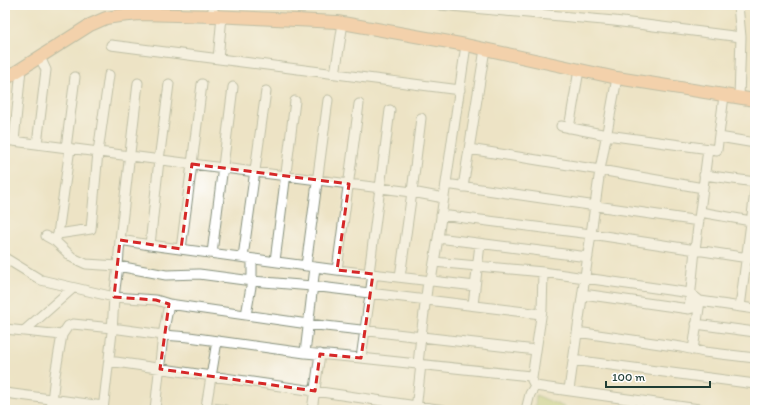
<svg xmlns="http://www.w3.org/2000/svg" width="760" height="415" font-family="Itim,sans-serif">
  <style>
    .green { fill: #b4c76b; stroke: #6a8250 }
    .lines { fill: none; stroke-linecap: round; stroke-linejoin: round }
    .minor-casing { stroke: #86907c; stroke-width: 11 }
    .major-casing { stroke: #86907c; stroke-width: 14 }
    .minor { stroke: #fff; stroke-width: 9 }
    .major { stroke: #fbbb8c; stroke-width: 12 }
    .marked { fill: none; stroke: #d62828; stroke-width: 3; stroke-dasharray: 8 5; stroke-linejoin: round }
  </style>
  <rect width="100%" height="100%" fill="#fff"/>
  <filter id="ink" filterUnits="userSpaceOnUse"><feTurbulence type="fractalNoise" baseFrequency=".025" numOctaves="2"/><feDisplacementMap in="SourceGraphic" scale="8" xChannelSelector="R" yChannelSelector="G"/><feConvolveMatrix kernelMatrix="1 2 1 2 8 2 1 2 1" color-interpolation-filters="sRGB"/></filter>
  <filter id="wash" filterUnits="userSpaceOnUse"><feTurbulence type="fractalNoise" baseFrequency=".012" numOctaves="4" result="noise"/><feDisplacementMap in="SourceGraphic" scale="16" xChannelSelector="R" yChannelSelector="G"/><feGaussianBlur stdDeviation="0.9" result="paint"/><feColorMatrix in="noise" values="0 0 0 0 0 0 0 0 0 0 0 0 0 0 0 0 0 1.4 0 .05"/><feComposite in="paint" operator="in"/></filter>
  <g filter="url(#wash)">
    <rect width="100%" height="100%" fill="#ede3c5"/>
    <path class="green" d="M536,395L571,410H529V407L535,408Z"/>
  </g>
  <g filter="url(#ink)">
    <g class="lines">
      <g class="minor-casing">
        <path id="minor" d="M213,5V16
          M440,5L614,21L741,37
          M738,5L741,37L739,98
          M111,45L460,90
          M218,59L222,16
          M335,74L343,23
          M561,126L607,135L717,150L724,96
          M569,128L579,70
          M719,137L755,143
          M5,140L412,192L444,198
          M14,141L21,69
          M37,144L46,70L40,57
          M66,148L75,77
          M469,149L600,170L703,188
          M704,175L755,182
          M446,184L699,221
          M463,187L485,49
          M700,212L751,221
          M441,215L591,234L755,259
          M58,234L70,148
          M46,236L55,241L58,234L91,229L98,152L109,75
          M438,238L588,257
          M120,240L150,245L337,270L475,286
          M55,241L73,258L86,264L118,266L166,275L199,274L252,281L312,286L541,314
          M150,245L159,160L169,84
          M181,249L192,164L202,84
          M212,253L233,87
          M243,257L266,91
          M5,258L41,280L114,297L156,300L169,304L308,324L536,350
          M275,261L295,101
          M434,262L543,272L690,293L700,301L693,350
          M306,266L328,100
          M337,270L359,104
          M369,273L390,110
          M400,277L412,192L421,118
          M431,281L438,238L466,45
          M583,294L689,309L693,308L700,301L755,309
          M473,305L480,244
          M740,307L755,192
          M689,309L695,250L708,149
          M246,315L252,281V259
          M696,324L755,332
          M5,329L62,335
          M24,331L73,288
          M577,332L681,347L704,352L755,358
          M217,341L206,407L225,410
          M305,353L315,267
          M361,358L373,274
          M573,360L755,384
          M109,361L444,410
          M418,364L421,336L428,281
          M532,378L542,310L543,272
          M569,390L600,170L617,78
          M5,393L103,406
          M51,410L55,375L62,335L68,326L73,324L112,328L163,335L189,337L305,353L361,358L530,376L535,386L706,410
          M103,410L112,332L114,297L118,266L120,240L138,83
          M155,410L163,335L169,304
          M312,410L320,354
          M416,410L421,364
          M526,410L530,394L535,386"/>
      </g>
      <g class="major-casing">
        <path id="major" d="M5,79L90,25L106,18L119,16L140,14L213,16L337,22L466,45L617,78L755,100"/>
      </g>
      <use href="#minor" class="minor"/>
      <use href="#major" class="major"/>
    </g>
  </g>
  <path d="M0 0H760V415H0ZM192,164L349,184L337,270L373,274L361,358L320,354L315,391L160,369L169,304L156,300L114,297L120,240L181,249Z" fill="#ede3c5" fill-opacity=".55" fill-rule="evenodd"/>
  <path class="marked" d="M192,164L349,184L337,270L373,274L361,358L320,354L315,391L160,369L169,304L156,300L114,297L120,240L181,249Z"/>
  <rect width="760" height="415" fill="none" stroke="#fff" stroke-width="20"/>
  <path d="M606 381v6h104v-6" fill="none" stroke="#1f3d34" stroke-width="2"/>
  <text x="612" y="381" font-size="12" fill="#1f3d34" stroke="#ffffff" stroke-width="3" paint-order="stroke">100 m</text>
</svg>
